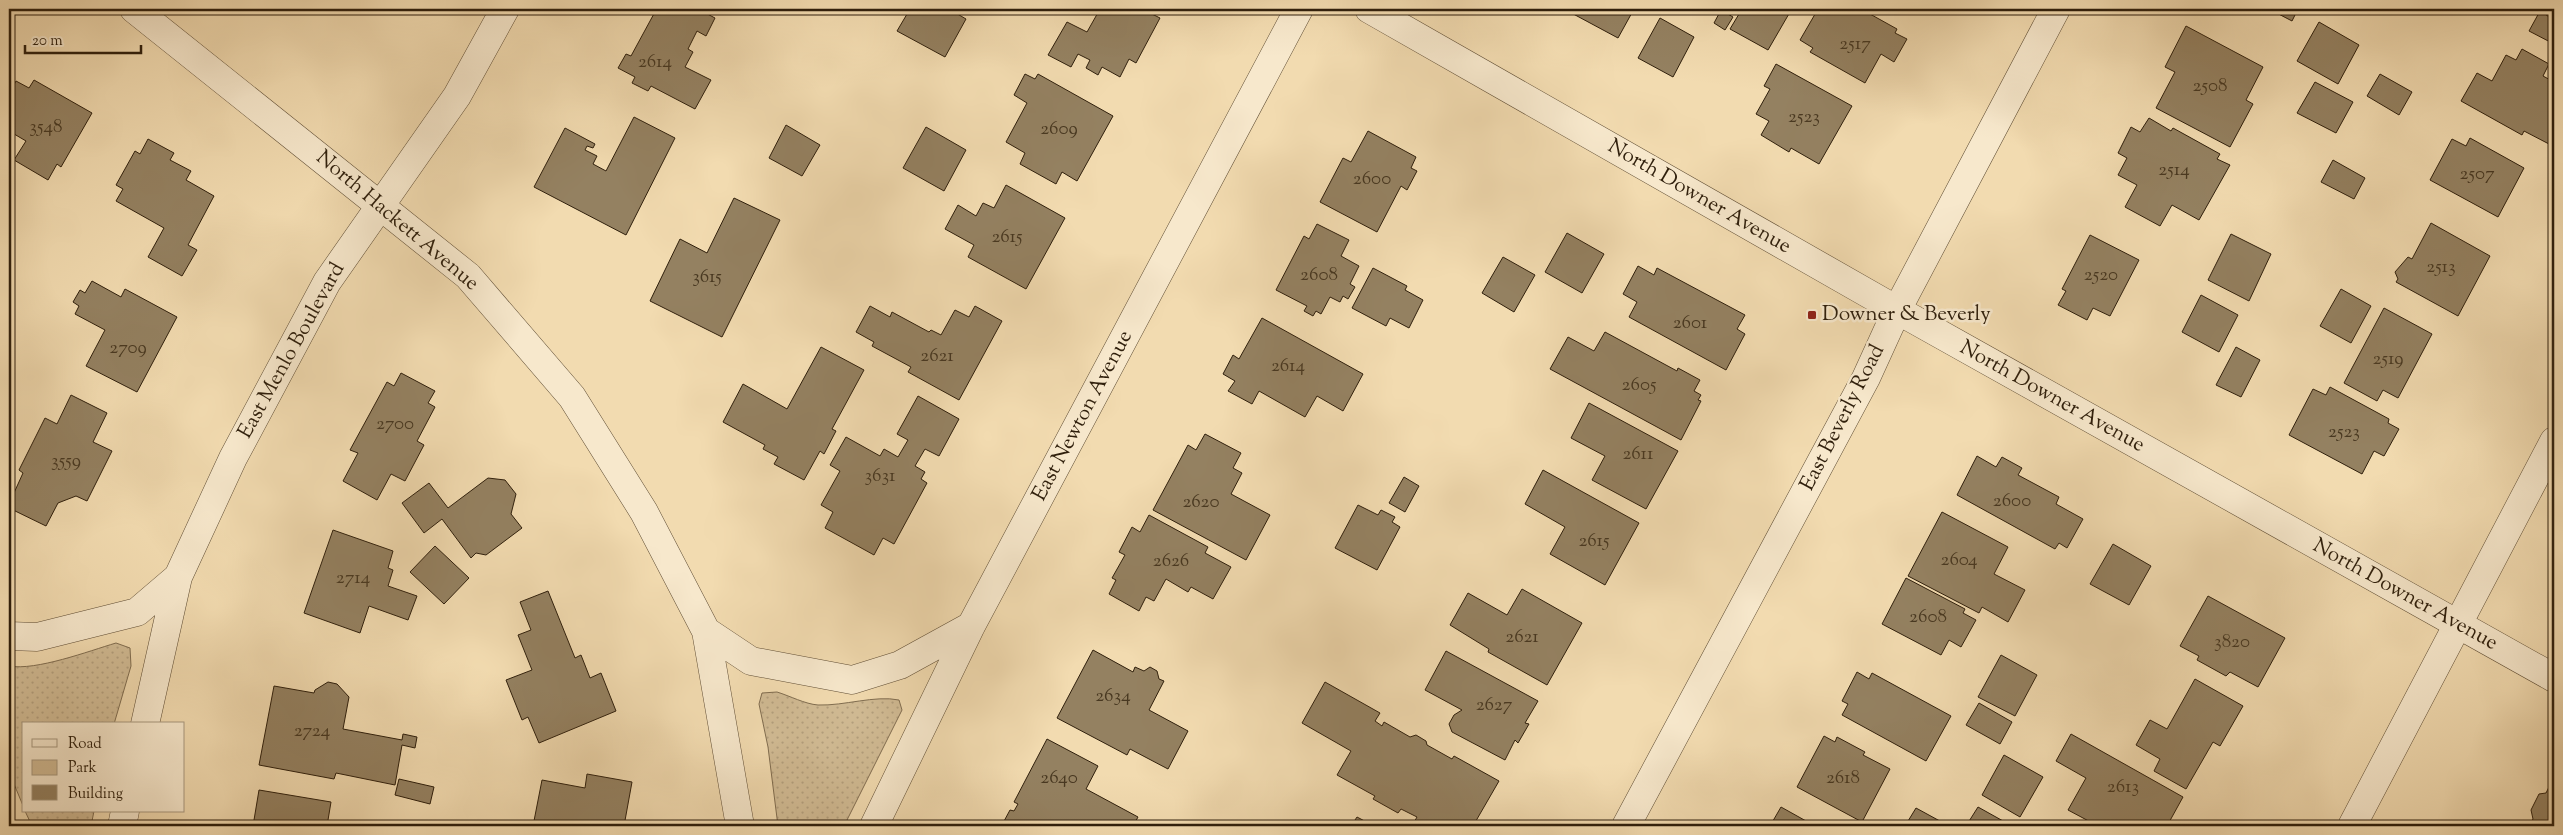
<svg xmlns="http://www.w3.org/2000/svg" width="2563" height="835" font-family="'Sorts Mill Goudy',serif">
  <style>
    .green { fill: url(#green-dots); stroke: #806d50 }
    .building { fill: #948161; stroke: #2f1f0c }
    .lines { fill: none; stroke-linecap: round; stroke-linejoin: round }
    .minor-casing { stroke: #604e35; stroke-width: 29 }
    .minor { stroke: #f7e8cc; stroke-width: 28 }
    .poi-dot { fill: #8f2418; stroke: #f7e8cc; stroke-width: 2 }
    .labels { text-anchor: middle; dominant-baseline: central; stroke-width: 5; stroke-linejoin: round; paint-order: stroke }
    .number-label { font-size: 19px; fill: #483821 }
    .street-label { font-size: 21px; fill: #2f1f0c; stroke: #f7e8cc }
    .poi-label { font-size: 21px; fill: #2f1f0c; stroke: #f7e8cc; text-anchor: start }
  </style>
  <defs>
    <pattern id="green-dots" width="8" height="8" patternUnits="userSpaceOnUse" patternTransform="scale(1.25)"><rect width="8" height="8" fill="#d1bb94"/><path d="M2 2h.1M6 6h.1" fill="none" stroke="#b4a07e" stroke-width="1.8" stroke-linecap="round"/></pattern>
  </defs>
  <rect width="100%" height="100%" fill="#f2dbb0"/>
  <filter id="stains"><feTurbulence type="fractalNoise" baseFrequency=".004" numOctaves="4"/><feColorMatrix values="0 0 0 0 .2 0 0 0 0 .09 0 0 0 0 .02 0 0 0 .5 -.17"/></filter>
  <radialGradient id="worn" r=".72"><stop offset=".6" stop-color="#630" stop-opacity="0"/><stop offset="1" stop-color="#630" stop-opacity=".3"/></radialGradient>
  <path class="green" d="M116,643L130,648L131,666L114,724H24V808L9,772V666C36,671 89,651 116,643Z
    M777,692C790,696 805,704 818,705C844,706 875,695 899,700L902,710L844,826H778L768,747L759,704L762,693Z
    M25,811H94L91,826H32Z"/>
  <path class="building" d="M653,9H698L715,18L706,36L697,31L688,49L693,52L685,67L711,80L695,109L651,86L648,91L632,83L635,77L618,68L626,54L631,56L656,10Z
    M910,9H949L966,19L945,57L897,31Z
    M1100,9H1142L1160,18L1136,63L1129,59L1120,77L1102,67L1098,75L1086,68L1090,60L1078,54L1071,67L1048,55L1067,22L1087,32Z
    M1564,9H1634L1618,38Z
    M1742,9H1784L1790,12L1768,50L1730,29Z
    M1818,9H1861L1897,29L1895,33L1907,39L1894,62L1881,54L1865,83L1810,52L1813,48L1800,40Z
    M2269,9H2298L2292,21Z
    M1721,10L1733,17L1725,30L1714,23Z
    M2540,11L2551,18L2554,12V44L2529,31Z
    M1660,18L1694,37L1673,77L1638,58Z
    M2319,22L2359,45L2338,84L2297,61Z
    M2186,26L2263,67L2246,100L2253,104L2230,147L2156,108L2175,72L2165,67Z
    M2522,49L2549,64L2543,76L2554,82V135L2549,144L2524,131L2522,135L2461,101L2477,73L2492,81L2506,55L2516,60Z
    M1776,64L1852,106L1819,164L1791,148L1789,152L1761,135L1769,121L1756,114L1770,89L1764,86Z
    M1025,74L1035,79L1038,74L1113,116L1077,181L1062,172L1056,184L1020,164L1025,153L1006,142L1027,103L1014,95Z
    M2380,74L2412,92L2399,115L2367,96Z
    M34,80L92,113L61,167L57,164L48,180L14,160L26,141L9,131V94L16,81L29,88Z
    M2315,82L2353,102L2336,133L2297,113Z
    M634,117L675,138L626,235L534,187L565,128L595,144L593,148L587,146L585,150L597,156L593,164L606,171Z
    M2149,118L2171,131L2173,128L2220,154L2217,159L2230,165L2199,220L2172,205L2160,226L2125,207L2137,185L2118,175L2127,158L2118,153L2131,127L2140,132Z
    M786,125L820,145L802,176L769,158Z
    M926,127L966,150L944,191L903,168Z
    M1368,131L1416,157L1411,168L1417,171L1407,190L1401,186L1377,232L1320,202L1343,158L1351,162Z
    M2470,138L2524,168L2498,217L2430,180L2452,139L2466,146Z
    M148,139L174,153L170,160L191,171L186,180L214,196L188,245L197,250L182,276L148,257L164,228L116,201L123,189L116,185L135,151L140,154Z
    M2333,160L2365,178L2354,199L2321,182Z
    M1006,185L1065,218L1026,289L968,257L974,245L945,229L958,205L976,216L983,203L994,208Z
    M734,198L780,220L722,337L650,301L680,239L707,253Z
    M2431,223L2490,256L2458,316L2396,282L2398,279L2395,272L2408,257L2412,259Z
    M1317,224L1349,240L1341,256L1359,266L1350,284L1355,287L1348,299L1343,296L1340,302L1330,297L1321,314L1316,311L1313,316L1304,311L1307,306L1276,290L1304,236L1309,239Z
    M1567,233L1604,254L1582,293L1545,272Z
    M2231,234L2271,254L2249,301L2208,280Z
    M2090,235L2139,260L2110,316L2093,308L2087,320L2058,305L2066,291L2062,289Z
    M1503,257L1535,275L1514,312L1482,293Z
    M1638,266L1654,275L1657,268L1745,315L1737,329L1745,334L1726,370L1629,317L1637,302L1623,294Z
    M1373,268L1407,286L1405,290L1423,300L1409,328L1390,318L1386,326L1352,308Z
    M92,281L121,297L125,289L177,317L137,392L86,366L105,330L75,314L79,306L73,302L80,290L85,293Z
    M2341,289L2371,306L2351,343L2320,326Z
    M2201,295L2238,315L2219,352L2182,332Z
    M870,306L890,317L892,312L929,332L931,330L941,335L955,310L969,317L975,306L1002,321L959,400L908,372L911,367L872,346L874,342L856,332Z
    M2384,308L2432,334L2398,398L2383,390L2377,401L2344,383Z
    M1262,318L1363,374L1343,411L1317,396L1305,417L1259,391L1252,404L1228,391L1235,381L1223,374L1233,355L1239,359Z
    M1605,332L1677,371L1678,368L1700,380L1694,391L1701,395L1698,400L1701,401L1681,440L1550,369L1568,337L1594,351Z
    M821,347L864,370L832,429L836,431L824,454L820,451L804,480L774,464L778,457L763,449L765,445L723,422L743,384L787,409Z
    M2236,347L2260,360L2241,397L2216,385Z
    M401,373L435,391L428,403L435,407L417,441L424,445L405,481L391,474L377,500L343,481L358,453L350,450L387,382L394,386Z
    M2330,387L2389,419L2388,423L2399,429L2384,456L2374,451L2362,474L2289,435L2313,389L2326,395Z
    M71,395L107,413L93,442L112,451L87,501L76,496L58,503L46,526L9,508V504L23,473L19,470L45,418L57,424Z
    M918,396L959,419L939,456L925,449L915,466L925,472L921,479L927,483L894,544L883,538L874,555L825,528L833,512L821,505L840,471L830,465L846,437L880,456L884,449L898,457L908,440L897,434Z
    M1589,403L1678,451L1646,509L1592,480L1605,456L1571,438Z
    M1205,434L1241,453L1233,468L1242,473L1231,494L1270,515L1246,560L1153,510L1188,445L1196,450Z
    M1977,456L1996,467L2002,457L2022,468L2018,475L2059,497L2056,504L2083,519L2067,548L2059,543L2055,549L1957,495Z
    M1543,470L1639,523L1605,585L1550,554L1565,527L1525,504Z
    M1404,477L1419,486L1405,512L1389,503Z
    M488,478L505,480L516,494L511,514L522,528L486,555L476,553L471,558L442,519L424,533L402,503L429,483L448,508Z
    M1358,505L1378,515L1381,510L1395,517L1392,522L1400,527L1377,570L1335,548Z
    M1942,512L2008,547L1994,574L2025,590L2008,622L1982,607L1979,613L1908,576Z
    M1149,515L1208,547L1205,553L1231,567L1213,599L1191,587L1188,592L1166,579L1154,601L1146,597L1139,611L1109,594L1116,580L1112,578L1125,555L1119,552L1132,527L1140,532Z
    M333,530L393,551L388,568L393,570L388,586L417,596L408,620L369,606L360,633L304,613Z
    M2113,544L2151,566L2129,605L2090,584Z
    M435,546L469,578L444,604L410,572Z
    M1906,578L1965,609L1963,613L1976,620L1961,647L1949,640L1941,655L1882,624Z
    M1522,589L1582,623L1547,685L1488,652L1489,649L1450,625L1468,593L1507,615Z
    M548,591L575,658L581,655L590,678L601,673L616,711L539,743L528,717L522,720L506,680L532,670L518,635L531,630L520,602Z
    M2208,596L2285,638L2258,687L2230,672L2226,676L2197,660L2199,656L2180,646Z
    M1093,650L1133,672L1135,667L1144,671L1150,667L1157,671L1159,679L1164,681L1149,710L1188,731L1168,769L1130,749L1127,755L1057,718Z
    M1446,651L1538,701L1525,723L1529,724L1518,743L1515,740L1505,760L1452,732L1449,724L1454,715L1462,710L1425,690Z
    M2001,655L2037,675L2015,716L1978,697Z
    M1857,672L1869,679L1872,673L1951,716L1926,761L1842,715L1848,704L1842,701Z
    M2195,679L2243,706L2220,746L2213,742L2186,789L2154,771L2160,759L2136,745L2150,720L2167,729Z
    M328,682L337,684L349,697L343,729L402,740L403,734L417,737L415,748L402,745L395,785L336,773L334,779L259,765L274,686L314,693L315,690Z
    M1325,682L1380,713L1375,721L1382,726L1384,722L1410,737L1416,735L1426,741L1427,745L1452,759L1454,756L1499,781L1473,826H1417L1413,824L1417,817L1401,809L1398,813L1373,799L1375,796L1337,775L1351,751L1302,723Z
    M1979,703L2012,722L2000,744L1966,725Z
    M2071,734L2183,797L2167,826H2098L2068,810L2086,778L2056,761Z
    M1824,736L1835,742L1837,737L1865,752L1863,755L1890,769L1862,822L1797,787Z
    M1047,739L1098,766L1086,789L1138,817L1133,826H1006L1003,823L1010,810L1014,811L1018,804L1014,802Z
    M2004,755L2043,777L2020,817L1982,795Z
    M587,774L632,782L624,826H533L542,780L585,788Z
    M399,779L434,787L430,804L395,795Z
    M2552,781L2554,826H2529L2533,819L2531,810L2539,794L2546,793Z
    M259,790L331,802L327,826H253Z
    M1781,807L1815,826H1770Z
    M1978,807L2012,826H1966Z
    M1916,808L1949,826H1905Z
    M1357,817L1374,826H1351Z"/>
  <g class="lines">
    <g class="minor-casing">
      <path id="minor" d="M134,9L468,276L572,397L644,512L706,631L751,661L852,680L900,665L971,626
        M1369,9L1897,310L2554,678
        M706,631L740,826
        M9,636L37,637L137,612L178,577
        M145,724L178,577L233,458L327,282L457,96L505,9
        M122,826L125,811
        M874,826L971,626L1299,9
        M1626,826L1866,378L1897,310L2056,9
        M2352,826L2554,441"/>
    </g>
    <use href="#minor" class="minor"/>
  </g>
  <rect class="poi-dot" x="1807" y="310" width="10" height="10" rx="2.5"/>
  <g class="labels">
    <g class="number-label">
      <text x="1855" y="44">2517</text>
      <text x="655" y="62">2614</text>
      <text x="2210" y="86">2508</text>
      <text x="1804" y="117">2523</text>
      <text x="46" y="127">3548</text>
      <text x="1059" y="129">2609</text>
      <text x="2174" y="170">2514</text>
      <text x="2477" y="174">2507</text>
      <text x="1372" y="179">2600</text>
      <text x="1007" y="237">2615</text>
      <text x="2441" y="267">2513</text>
      <text x="1319" y="275">2608</text>
      <text x="2101" y="275">2520</text>
      <text x="707" y="277">3615</text>
      <text x="1690" y="323">2601</text>
      <text x="128" y="348">2709</text>
      <text x="937" y="356">2621</text>
      <text x="2388" y="359">2519</text>
      <text x="1288" y="366">2614</text>
      <text x="1639" y="385">2605</text>
      <text x="395" y="424">2700</text>
      <text x="2344" y="432">2523</text>
      <text x="1638" y="454">2611</text>
      <text x="66" y="461">3559</text>
      <text x="880" y="476">3631</text>
      <text x="2012" y="501">2600</text>
      <text x="1201" y="502">2620</text>
      <text x="1594" y="541">2615</text>
      <text x="1959" y="560">2604</text>
      <text x="1171" y="561">2626</text>
      <text x="353" y="578">2714</text>
      <text x="1928" y="617">2608</text>
      <text x="1522" y="637">2621</text>
      <text x="2232" y="642">3820</text>
      <text x="1113" y="696">2634</text>
      <text x="1494" y="705">2627</text>
      <text x="312" y="731">2724</text>
      <text x="1059" y="778">2640</text>
      <text x="1843" y="778">2618</text>
      <text x="2123" y="787">2613</text>
    </g>
    <g class="street-label">
      <text transform="translate(1699 197) rotate(30)">North Downer Avenue</text>
      <text transform="translate(397 221) rotate(40)">North Hackett Avenue</text>
      <text transform="translate(292 351) rotate(-61)">East Menlo Boulevard</text>
      <text transform="translate(2052 397) rotate(29)">North Downer Avenue</text>
      <text transform="translate(1083 416) rotate(-62)">East Newton Avenue</text>
      <text transform="translate(1843 418) rotate(-63)">East Beverly Road</text>
      <text transform="translate(2405 595) rotate(29)">North Downer Avenue</text>
    </g>
    <g class="poi-label">
      <text x="1822" y="315">Downer &amp; Beverly</text>
    </g>
  </g>
  <rect width="2563" height="835" fill="none" stroke="#f2dbb0" stroke-width="30"/>
  <rect x="10" y="10" width="2543" height="815" fill="none" stroke="#2f1f0c" stroke-width="2.5"/>
  <rect x="15" y="15" width="2533" height="805" fill="none" stroke="#2f1f0c"/>
  <rect x="22" y="722" width="162" height="90" fill="#f7e8cc" stroke="#a7987f"/>
  <rect x="32" y="739" width="25" height="8" fill="#f7e8cc" stroke="#a7987f"/>
  <text x="68" y="748" font-size="15" fill="#2f1f0c">Road</text>
  <rect x="32" y="760" width="25" height="15" fill="#d1bb94" stroke="#a7987f"/>
  <text x="68" y="772" font-size="15" fill="#2f1f0c">Park</text>
  <rect x="32" y="785" width="25" height="15" fill="#948161" stroke="#a7987f"/>
  <text x="68" y="798" font-size="15" fill="#2f1f0c">Building</text>
  <path d="M25 45v8h116v-8" fill="none" stroke="#2f1f0c" stroke-width="2.5"/>
  <text x="32" y="45" font-size="15" fill="#2f1f0c" stroke="#f7e8cc" stroke-width="4" paint-order="stroke">20 m</text>
  <rect width="100%" height="100%" filter="url(#stains)"/>
  <rect width="100%" height="100%" fill="url(#worn)"/>
</svg>
